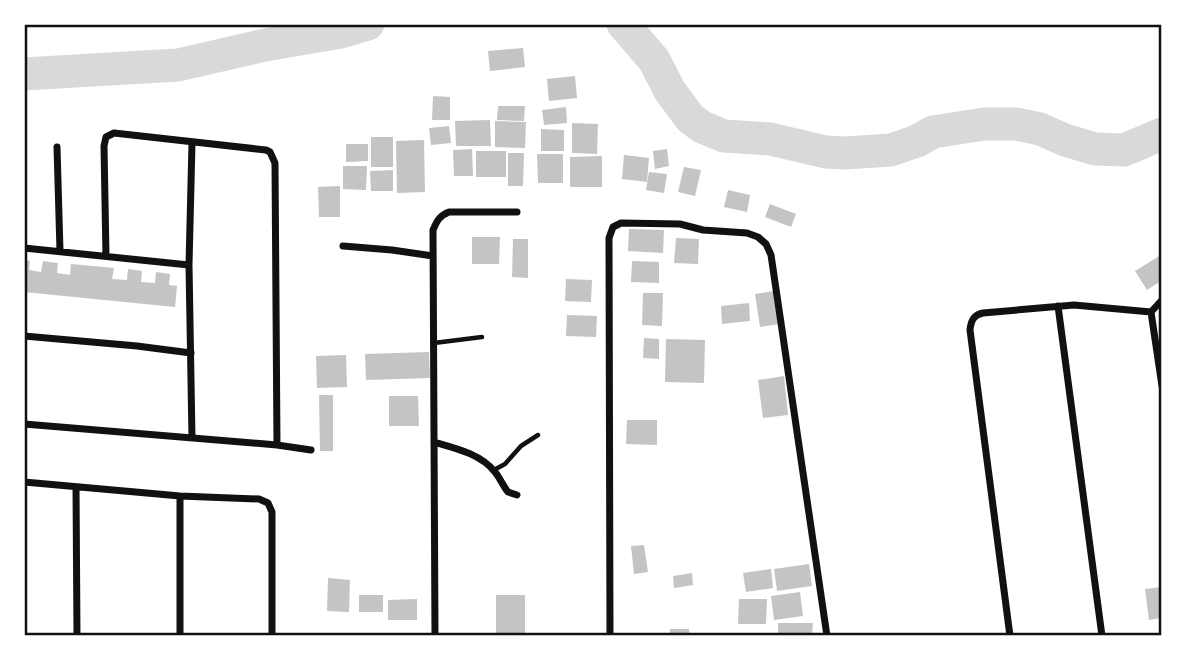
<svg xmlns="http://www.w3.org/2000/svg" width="1186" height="660" font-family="Mulish,sans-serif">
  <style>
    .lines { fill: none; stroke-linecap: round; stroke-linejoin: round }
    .river { stroke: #d9d9d9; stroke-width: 33 }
    .building { fill: #c4c4c4 }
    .service { stroke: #111; stroke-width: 4.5 }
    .minor { stroke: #111; stroke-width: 7 }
    .neatline { fill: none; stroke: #111; stroke-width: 2.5 }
  </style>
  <rect width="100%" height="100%" fill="#fff"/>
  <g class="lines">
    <path class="river" d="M623,24L654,60L670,91L690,118L702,127L724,136L770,139L826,152L845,153L891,150L917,141L933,132L984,124H1016L1040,129L1065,140L1095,149L1124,150L1162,134
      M24,74L178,65L265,45L341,32L368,24"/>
  </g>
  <path class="building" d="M523,48L525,67L490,71L488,51Z
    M575,76L577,98L549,101L547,79Z
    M433,96L450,97V120H432Z
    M498,106H525L524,121L497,120Z
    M566,107L567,123L544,125L542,110Z
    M490,120L491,146H456L455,121Z
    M495,121L526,122L525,148L495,147Z
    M572,123L598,124L597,154L572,153Z
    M449,126L451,143L431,145L429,128Z
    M541,129L564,130V151H541Z
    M371,137H393V167H371Z
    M424,140L425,192L397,193L396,141Z
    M346,144H368V161L346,162Z
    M472,149L473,176H454L453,150Z
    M667,149L669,166L655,169L653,151Z
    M476,151H506V177H476Z
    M508,153H524L523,186H508Z
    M537,154H563V183H538Z
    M624,155L649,158L647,182L622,179Z
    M602,156V187H570V157Z
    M343,166H367L366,190L343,189Z
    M684,167L701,170L695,196L678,192Z
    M393,170V191H371L370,171Z
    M649,172L667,174L664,193L646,190Z
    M340,186V217H319L318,187Z
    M728,190L750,195L747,212L724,207Z
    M770,204L796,214L791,227L765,217Z
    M629,229L664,230L663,253L628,251Z
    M472,237H500L499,264H472Z
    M676,238L699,239L698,264L674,263Z
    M513,239H528V278L512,277Z
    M1161,255V281L1147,290L1135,271Z
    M24,260L30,261L29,270L41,272L43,261L50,262L58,263L57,273L70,275L71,264L114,268L112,279L127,280L128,269L142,271L141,282L155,283L156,272L170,274L169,285L177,286L175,307L24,292Z
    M632,261L659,262V283L631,282Z
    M566,279L592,280L591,302L565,301Z
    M774,291L779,324L760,327L755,294Z
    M643,293H663L662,326L642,325Z
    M749,303L750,321L722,324L721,306Z
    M567,315L597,316L596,337L566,336Z
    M644,338L659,339V359L643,358Z
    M666,339L705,340L704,383L665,382Z
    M429,352L430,378L366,380L365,354Z
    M346,355L347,387L317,388L316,356Z
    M784,376L788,415L763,418L758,380Z
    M319,395H333V451H320Z
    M389,396H418L419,426H389Z
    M627,420H657V445L626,444Z
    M644,545L648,572L634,574L631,546Z
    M809,564L812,586L777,591L774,569Z
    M771,569L773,588L746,592L743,573Z
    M692,573L693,585L674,588L673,576Z
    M328,578L350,580L349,612L327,611Z
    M1161,587V618L1149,620L1145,589Z
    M800,592L803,616L774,620L771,596Z
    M359,595H383V612H359Z
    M496,595H525V636H496Z
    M417,599V620H388V600Z
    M739,599H767L766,624H738Z
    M778,623H813L812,636H778Z
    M670,629H689V636H670Z"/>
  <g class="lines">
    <path class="service" d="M434,343L482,337
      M494,470L505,464L521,446L538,435"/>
    <path class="minor" d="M57,147L60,251
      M343,246L392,250L433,256
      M24,248L189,265
      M106,256L104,146L106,137L114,133L266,150L270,152L275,163L277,445
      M1058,306L1102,636
      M1151,312L1162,386
      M24,336L137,346L191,353
      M24,424L277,445L311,450
      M192,438L189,265L192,143
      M434,442C455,448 481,454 495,472C500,478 503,486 508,492L517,495
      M24,482L180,496L259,499L268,503L272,512V636
      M76,487L77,636
      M180,636V496
      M435,636L433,230C437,221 439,216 449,212H517
      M610,636L609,238L613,227L621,223L680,224L703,230L747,233L758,237L766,244L771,255L827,636
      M1010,636L970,330C971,320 974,315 983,313L1074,305L1151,312L1162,300"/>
  </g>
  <rect width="1186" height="660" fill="none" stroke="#ffffff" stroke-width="52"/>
  <rect x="26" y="26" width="1134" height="608" class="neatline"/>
</svg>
